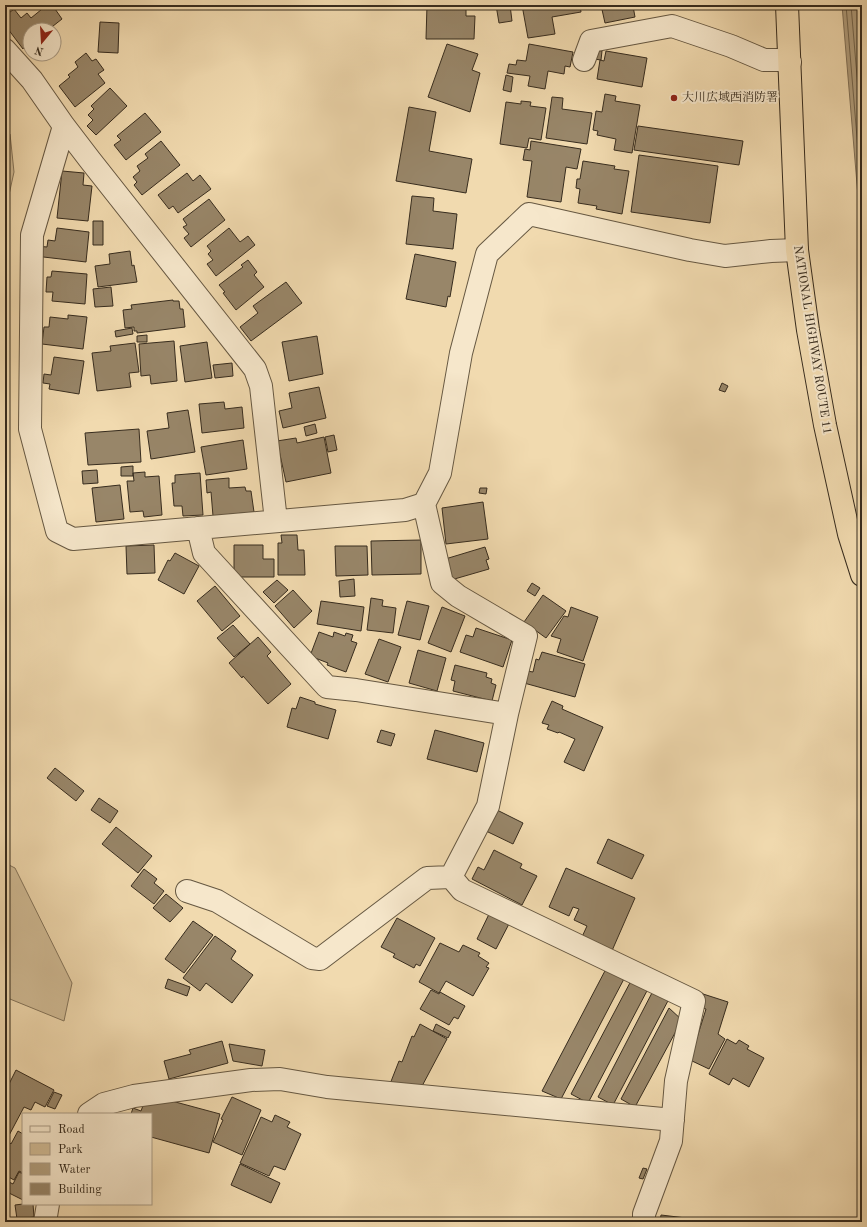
<svg xmlns="http://www.w3.org/2000/svg" width="867" height="1227" font-family="'Old Standard TT','Noto Serif JP',serif">
  <style>
    .green { fill: #d1bc96; stroke: #84745a }
    .water { fill: #b29f7e; stroke: #817158 }
    .lines { fill: none; stroke-linecap: round; stroke-linejoin: round }
    .shore { stroke: #74664e; stroke-width: 1 }
    .building { fill: #988669; stroke: #372c1e }
    .minor-casing { stroke: #665842; stroke-width: 24 }
    .trunk-casing { stroke: #372c1e; stroke-width: 24 }
    .minor { stroke: #f6e7cb; stroke-width: 22 }
    .trunk { stroke: #f1daaf; stroke-width: 22 }
    .poi-dot { fill: #8f2418; stroke: #f6e7cb; stroke-width: 1.5 }
    .labels { text-anchor: middle; dominant-baseline: central; stroke-width: 4; stroke-linejoin: round; paint-order: stroke }
    .poi-label { font-size: 12px; fill: #372c1e; stroke: #f6e7cb; text-anchor: start }
    .street-label { font-size: 12px; fill: #372c1e; stroke: #f6e7cb }
  </style>
  <rect width="100%" height="100%" fill="#f1daaf"/>
  <filter id="stains"><feTurbulence type="fractalNoise" baseFrequency=".005" numOctaves="4"/><feColorMatrix values="0 0 0 0 .2 0 0 0 0 .09 0 0 0 0 .02 0 0 0 .5 -.17"/></filter>
  <radialGradient id="worn" r=".72"><stop offset=".6" stop-color="#630" stop-opacity="0"/><stop offset="1" stop-color="#630" stop-opacity=".3"/></radialGradient>
  <path class="green" d="M5,131L10,134L14,172L5,213Z
    M5,863L15,868L72,983L64,1021L5,997Z"/>
  <path class="water" d="M842,5H862V244Z"/>
  <g class="lines">
    <path class="shore" d="M846,5L862,198
      M851,5L862,136
      M857,5L862,61"/>
  </g>
  <path class="building" d="M47,5L50,9L53,6L62,19L48,30H30V46L26,50L24,47L23,49L5,25V16L14,9L21,18L27,13L31,18Z
    M427,5L466,7V16H475L474,39H426Z
    M496,5H510L512,21L499,23Z
    M522,5H580L581,12L552,17L555,34L528,38Z
    M601,5H626V8L633,6L635,17L605,23Z
    M100,22L119,23L118,53L98,52Z
    M447,44L478,54L472,70L480,73L470,112L428,97Z
    M529,44L573,52L570,67L565,66L564,74L548,71L545,89L528,86L530,76L507,73L509,64L516,65L517,60L526,61Z
    M595,50L602,51L601,60L594,59Z
    M606,51L647,58L642,87L597,79L600,60L604,61Z
    M86,53L92,61L96,59L104,70L98,74L105,83L75,107L59,86L70,77L68,75L78,67L75,62Z
    M506,75L513,77L511,92L503,90Z
    M110,88L127,106L96,135L87,126L93,120L88,115L94,109L91,106Z
    M605,94L616,96L615,101L640,105L632,153L614,150L616,139L597,135L598,131L593,130L596,111L602,112Z
    M552,97L563,98L562,109L592,113L587,144L546,138Z
    M521,101L531,102L530,106L546,108L541,140L529,138L527,148L500,144L506,102L521,104Z
    M409,107L436,112L429,151L472,159L466,193L396,181Z
    M145,113L161,132L126,160L114,145L121,140L117,136Z
    M638,126L743,141L739,165L634,150Z
    M161,141L180,165L142,195L134,185L137,182L133,177L140,171L137,166L148,158L145,154Z
    M531,141L581,149L577,169L566,167L561,202L527,197L532,161L523,160L525,149L530,150Z
    M639,155L718,166L710,223L631,212Z
    M583,161L615,166L614,169L629,171L622,214L596,209L597,206L578,203L580,189L576,188L577,179H580Z
    M62,171L84,173L83,185L92,186L88,221L57,218Z
    M187,173L193,181L200,175L211,189L178,213L173,206L169,209L158,195Z
    M412,196L434,198L433,211L457,214L453,249L406,244Z
    M209,199L225,220L191,247L184,238L189,234L183,227L187,225L183,219Z
    M93,221H103V245H93Z
    M57,228L89,232L86,262L35,256L36,246L47,247L48,240L55,241Z
    M229,228L240,242L248,236L255,245L216,276L207,264L213,260L208,254L211,251L207,246Z
    M130,251L132,266L134,265L137,282L98,287L95,266L110,264L109,254Z
    M415,254L456,262L450,297L448,296L446,307L406,299Z
    M248,260L257,272L254,275L264,287L236,310L223,293L225,292L219,285L243,267L241,265Z
    M52,271L87,274L85,304L52,301L53,292H46L47,277H51Z
    M286,282L302,303L251,341L240,327L258,313L253,306Z
    M111,287L113,306L95,307L93,289Z
    M173,300V301H179L180,309H183L185,327L137,333V331H134V327L125,328L123,310L132,309L131,305Z
    M68,315L87,317L83,349L42,344L44,327H49L50,317L68,319Z
    M132,328L133,334L116,337L115,331Z
    M147,335V342H137V336Z
    M317,336L323,374L289,381L282,342Z
    M174,341L177,381L151,384L150,375L141,376L139,344Z
    M207,342L212,378L185,382L180,346Z
    M135,343L139,372L129,373L131,387L97,391L92,353L111,351L110,346Z
    M54,357L84,361L79,394L49,389L50,384L43,383L44,374L51,375Z
    M232,363L233,376L215,378L213,365Z
    M722,383L728,386L725,392L719,390Z
    M319,387L326,418L283,428L279,411L292,408L289,393Z
    M224,402L225,409L242,407L244,428L202,433L199,404Z
    M188,410L195,452L151,459L147,431L169,428L167,413Z
    M315,424L317,433L306,436L304,427Z
    M139,429L141,462L88,465L85,433Z
    M334,435L337,450L328,452L325,437Z
    M324,437L331,473L286,482L277,441L296,438L297,443Z
    M243,440L247,469L206,475L201,447Z
    M133,466V476H121V467Z
    M97,470L98,483L83,484L82,471Z
    M145,472V477L159,476L162,515L144,517L143,511L130,512L127,481H134L133,473Z
    M200,473L203,515L183,516L182,506H174L172,483H175V475Z
    M229,478V488L245,487L246,491H251L254,512L213,516L211,492L207,493L206,480Z
    M120,485L124,519L96,522L92,488Z
    M480,488H487L486,494L479,493Z
    M483,502L488,539L446,544L442,508Z
    M281,535H297L298,550H304L305,575H278V543H282Z
    M421,540V574L372,575L371,541Z
    M154,545L155,573L127,574L126,546Z
    M234,545H263V559H274V577H234Z
    M335,546H367L368,575L336,576Z
    M485,547L489,559L486,560L489,569L451,580L442,560Z
    M175,553L199,566L184,594L158,580L168,560L170,561Z
    M354,579L355,596L340,597L339,581Z
    M277,580L288,590L274,603L263,592Z
    M532,583L540,588L535,596L527,591Z
    M215,586L240,616L222,631L197,601Z
    M293,590L312,611L294,628L275,606Z
    M543,595L566,611L546,638L524,622Z
    M371,598L383,600L382,606L396,608L393,633L367,630Z
    M321,601L364,607L361,631L317,624Z
    M407,601L429,606L420,640L398,635Z
    M442,607L465,616L451,652L428,643Z
    M571,607L598,617L583,661L557,652L561,639L551,636L564,616L568,617Z
    M233,625L250,644L234,657L217,638Z
    M476,628L512,640L503,667L460,652L466,635L473,637Z
    M319,632L333,637L334,632L345,636L346,633L353,635L351,641L357,643L346,672L327,665L328,663L310,656Z
    M258,637L271,652L267,656L291,684L268,704L243,676L242,678L229,663Z
    M379,639L401,647L388,682L365,674Z
    M418,650L446,658L437,691L409,683Z
    M542,652L585,664L575,697L524,683L527,671L533,672L536,659L539,660Z
    M455,665L487,673L486,677L492,679L491,683L496,685L492,701L453,691L455,681L451,680Z
    M300,697L315,702V704L336,710L328,739L287,727L292,708L296,709Z
    M552,701L563,706L562,709L603,727L584,771L564,762L575,739L559,732L558,733L547,729L549,725L542,723Z
    M381,730L395,734L391,746L377,742Z
    M435,730L484,743L477,772L427,759Z
    M55,768L84,791L76,801L47,778Z
    M99,798L118,811L110,823L91,810Z
    M497,810L523,823L513,844L486,831Z
    M116,827L152,856L138,873L102,844Z
    M608,839L644,855L632,879L597,863Z
    M494,850L522,864L520,868L537,876L522,905L472,879L478,867L484,870Z
    M566,868L635,898L611,953L581,939L587,926L574,920L579,909L573,907L569,916L549,907Z
    M144,869L157,879L154,883L164,891L154,904L131,886Z
    M166,894L183,908L170,922L153,908Z
    M491,910L511,920L496,949L477,939Z
    M397,918L435,938L420,966L416,964L414,968L393,957L395,954L381,947Z
    M193,921L213,935L184,973L165,959Z
    M215,936L236,951L231,959L253,975L232,1003L206,983L200,991L183,978Z
    M440,943L459,952L463,945L480,953L478,956L489,963L486,967L489,968L473,996L446,981L439,993L419,982Z
    M607,967L625,977L561,1099L542,1091Z
    M168,979L190,987L187,996L165,988Z
    M632,979L649,987L588,1103L571,1094Z
    M654,989L670,997L613,1105L598,1097Z
    M431,990L439,994L440,992L465,1006L458,1019L454,1017L449,1025L420,1009Z
    M700,993L728,1002L718,1034L725,1039L709,1069L690,1060L706,1009L696,1006Z
    M669,1008L682,1020L635,1107L621,1099Z
    M420,1024L447,1039L421,1088L390,1084L399,1061L402,1062L412,1036L414,1037Z
    M436,1024L451,1032L448,1038L433,1031Z
    M727,1039L736,1044L739,1040L749,1046L747,1049L764,1058L749,1087L733,1078L729,1085L709,1074Z
    M222,1041L228,1063L169,1079L164,1061L191,1054L189,1050Z
    M229,1044L265,1050L262,1066L233,1061Z
    M16,1070L54,1090L45,1107L35,1102L31,1110L24,1107L5,1143V1092Z
    M54,1092L62,1095L55,1109L47,1106Z
    M232,1097L261,1110L242,1155L213,1142L223,1120L221,1119Z
    M168,1100L220,1114L209,1153L151,1137V1114H131L133,1108L141,1111L144,1103Z
    M275,1115L290,1122L287,1127L301,1134L285,1170L274,1166L269,1176L240,1163L261,1117L272,1122Z
    M18,1131L23,1134V1173L19,1171L14,1180L5,1175V1149L9,1142L11,1144Z
    M240,1164L280,1183L271,1203L231,1185Z
    M643,1168L647,1169L643,1179L639,1178Z
    M19,1172L23,1174V1200L5,1191L9,1182L13,1184Z
    M23,1204H33L34,1217L17,1219L15,1205Z
    M661,1215L711,1221L710,1222H660Z"/>
  <g class="lines">
    <g class="minor-casing">
      <path id="minor" d="M5,50L32,80L64,126L90,160L255,369L261,386L276,521
        M584,60L591,41L672,26L731,46L764,60H778L790,62
        M64,126L32,235L30,429L57,531L73,539L405,510L424,504
        M198,528L204,553L327,687L356,690L507,714
        M451,877L462,890L694,1001L676,1081L671,1141L644,1214V1222
        M187,891L217,901L312,958L320,959L427,878L451,877L488,806L507,714L526,636L458,596L442,583L424,504L440,473L461,353L487,254L529,214L690,250L725,256L771,251L797,250
        M89,1114L104,1104L134,1096L251,1080L280,1079L327,1087L673,1120
        M45,1222L48,1204"/>
    </g>
    <g class="trunk-casing">
      <path id="trunk" d="M787,5L797,250L808,330L825,425L849,534L862,575"/>
    </g>
    <use href="#minor" class="minor"/>
    <use href="#trunk" class="trunk"/>
  </g>
  <circle class="poi-dot" cx="674" cy="98" r="4"/>
  <g class="labels">
    <g class="poi-label">
      <text x="682" y="98">大川広域西消防署</text>
    </g>
    <g class="street-label">
      <text transform="translate(812 340) rotate(81)">NATIONAL HIGHWAY ROUTE 11</text>
    </g>
  </g>
  <rect width="867" height="1227" fill="none" stroke="#f1daaf" stroke-width="20"/>
  <rect x="6" y="6" width="855" height="1215" fill="none" stroke="#372c1e" stroke-width="2"/>
  <rect x="10" y="10" width="847" height="1207" fill="none" stroke="#372c1e"/>
  <rect x="22" y="1113" width="130" height="92" fill="#f6e7cb" stroke="#aa9c86"/>
  <rect x="30" y="1126" width="20" height="6" fill="#f6e7cb" stroke="#aa9c86"/>
  <text x="58" y="1133" font-size="12" fill="#372c1e">Road</text>
  <rect x="30" y="1143" width="20" height="12" fill="#d1bc96" stroke="#aa9c86"/>
  <text x="58" y="1153" font-size="12" fill="#372c1e">Park</text>
  <rect x="30" y="1163" width="20" height="12" fill="#b29f7e" stroke="#aa9c86"/>
  <text x="58" y="1173" font-size="12" fill="#372c1e">Water</text>
  <rect x="30" y="1183" width="20" height="12" fill="#988669" stroke="#aa9c86"/>
  <text x="58" y="1193" font-size="12" fill="#372c1e">Building</text>
  <g transform="translate(42 42) rotate(198)"><circle r="19" fill="#f6e7cb" stroke="#aa9c86"/>
  <path d="M0-3L7 15L0 10L-7 15Z" fill="#8f2418"/>
  <text y="-6" font-size="11" font-weight="bold" text-anchor="middle" fill="#372c1e">N</text>
  </g>
  <rect width="100%" height="100%" filter="url(#stains)"/>
  <rect width="100%" height="100%" fill="url(#worn)"/>
</svg>
